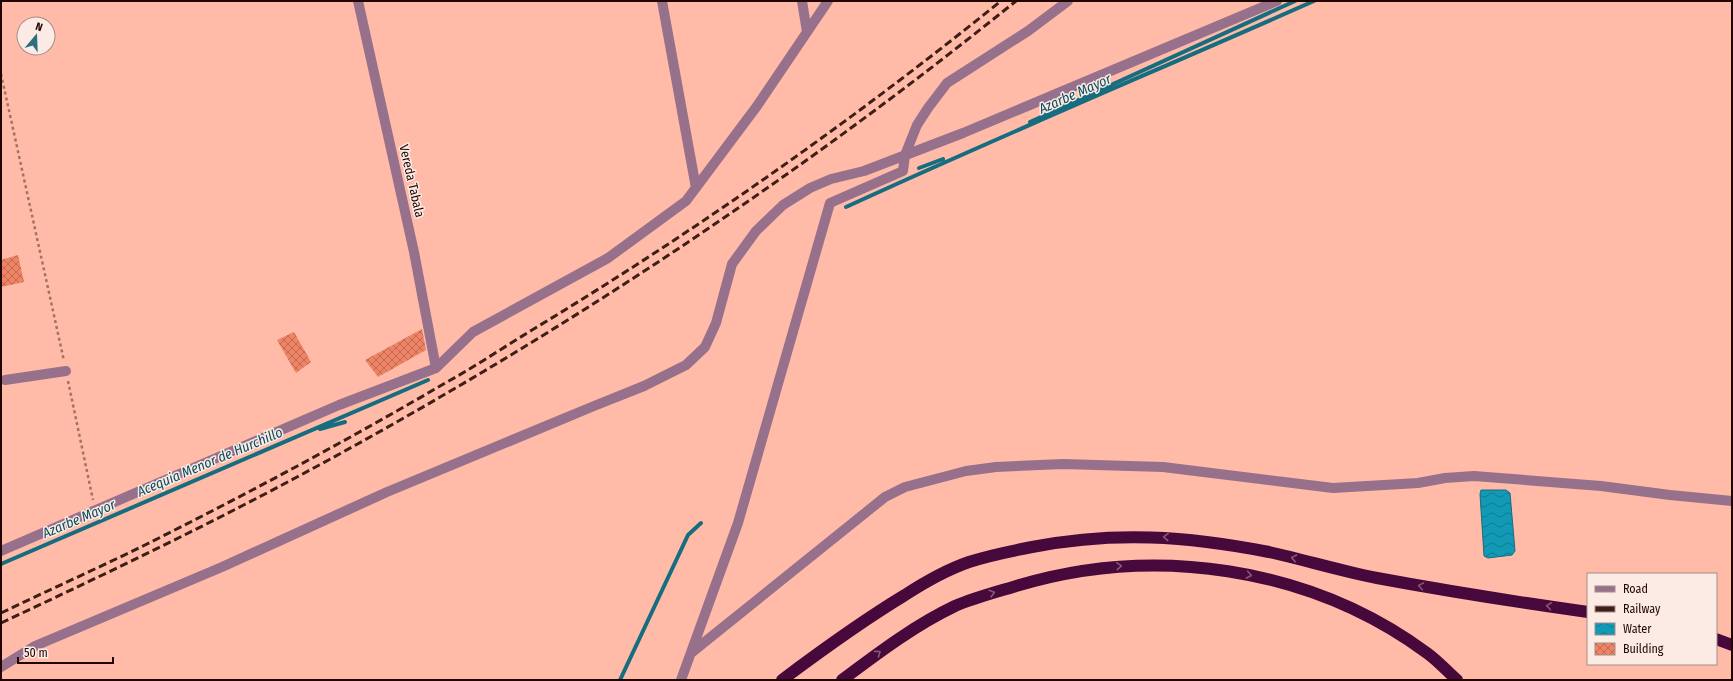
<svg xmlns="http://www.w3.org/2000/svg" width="1733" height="681" font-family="'Fira Sans Condensed',sans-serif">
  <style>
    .water { fill: url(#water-waves); stroke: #166d7f }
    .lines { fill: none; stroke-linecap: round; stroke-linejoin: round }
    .stream { stroke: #166d7f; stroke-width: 4 }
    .building { fill: url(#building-cross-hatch) }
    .path { stroke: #a57164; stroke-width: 2.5; stroke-dasharray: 3 3; stroke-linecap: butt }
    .minor { stroke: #97708c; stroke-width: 10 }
    .motorway { stroke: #47083b; stroke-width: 12 }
    .rail { stroke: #401e18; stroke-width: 3; stroke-dasharray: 8 4; stroke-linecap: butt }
    .oneway { stroke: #865776 }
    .labels { text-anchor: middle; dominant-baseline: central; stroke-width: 3; stroke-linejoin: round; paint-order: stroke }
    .street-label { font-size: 13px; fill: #210501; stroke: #fceae5 }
    .water-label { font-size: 14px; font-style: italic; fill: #0a4f5e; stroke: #fceae5 }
  </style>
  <defs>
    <pattern id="water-waves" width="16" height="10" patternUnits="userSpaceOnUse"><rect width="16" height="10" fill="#1199b5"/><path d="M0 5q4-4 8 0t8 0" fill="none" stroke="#107b91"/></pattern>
    <pattern id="building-cross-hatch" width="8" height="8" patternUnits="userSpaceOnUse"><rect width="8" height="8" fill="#ee8465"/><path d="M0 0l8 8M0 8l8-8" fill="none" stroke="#c06a51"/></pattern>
  </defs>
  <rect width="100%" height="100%" fill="#ffbba7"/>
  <path class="water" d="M1481,490H1506L1510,493L1515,551L1512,555L1488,558L1484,556L1480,494Z"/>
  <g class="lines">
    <path class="stream" d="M1030,122L1295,1
      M919,168L943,159
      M846,207C1000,136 1158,70 1314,1
      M320,429L345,422
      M1,564L428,380
      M620,680L688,535L701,523"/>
  </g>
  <path class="building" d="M18,255L24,282L1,287V260Z
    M422,329L426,350L378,377L365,360Z
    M294,332L311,362L296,373L277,340Z"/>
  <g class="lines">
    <path class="path" d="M1,74L64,361
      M68,381L93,500"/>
    <path class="minor" d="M358,1L414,252L436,368
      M662,1L696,188
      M802,1L807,32
      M5,380L66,371
      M1,551L339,405L436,368L473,332L608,258L686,201L757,106L828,1
      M691,653L885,497L905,487L966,471L996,467L1063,464L1163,467L1333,488L1418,483L1445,478L1474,476L1601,486L1670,495L1732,501
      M1,667L35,646L222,567L387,492L594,406L644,386L686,365L705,347L716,323L732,264L756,231L783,205L810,188L831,179L864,171L963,133L1277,1
      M681,680L738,523L830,203L903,171L905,155L917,125L928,108L947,83L1028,31L1068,1"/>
    <path class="motorway" d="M1716,639L1732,645
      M782,680C822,650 862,621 905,595C925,582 946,570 969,562C990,555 1011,551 1032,547C1115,531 1187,536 1269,552C1305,560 1341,571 1377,578C1447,591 1517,602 1588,612
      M842,680C878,653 915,625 955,606C974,598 993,593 1013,587C1152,544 1309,566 1427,653C1438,661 1447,671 1457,680"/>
    <path class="rail" d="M1,613C49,590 98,568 145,545C247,494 348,440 447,382C476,366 504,347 532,330C696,231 852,121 1001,1
      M1,623C101,576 200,529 297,477C549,342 793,181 1016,1"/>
  </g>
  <defs><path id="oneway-chevron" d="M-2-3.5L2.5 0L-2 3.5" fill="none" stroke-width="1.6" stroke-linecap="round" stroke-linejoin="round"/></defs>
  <g class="oneway">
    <use href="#oneway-chevron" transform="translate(1166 537) rotate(-178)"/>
    <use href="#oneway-chevron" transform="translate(1294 558) rotate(-167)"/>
    <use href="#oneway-chevron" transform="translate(1119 566) rotate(-4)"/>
    <use href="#oneway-chevron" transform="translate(1249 575) rotate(11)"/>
    <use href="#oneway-chevron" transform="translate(1421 586) rotate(-170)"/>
    <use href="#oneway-chevron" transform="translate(992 593) rotate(-16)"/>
    <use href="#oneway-chevron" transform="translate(1549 606) rotate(-172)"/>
    <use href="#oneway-chevron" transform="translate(878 653) rotate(-36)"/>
  </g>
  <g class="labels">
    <g class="street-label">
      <text transform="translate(412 181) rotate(77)">Vereda Tabala</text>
    </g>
    <g class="water-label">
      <text transform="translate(1075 94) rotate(-24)">Azarbe Mayor</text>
      <text transform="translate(210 462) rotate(-23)">Acequia Menor de Hurchillo</text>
      <text transform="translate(79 519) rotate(-23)">Azarbe Mayor</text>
    </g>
  </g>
  <rect width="1733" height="681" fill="none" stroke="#210501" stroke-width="4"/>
  <rect x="1587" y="573" width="130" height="92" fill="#fceae5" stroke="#a48e8a"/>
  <rect x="1595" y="586" width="20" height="6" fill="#97708c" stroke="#a48e8a"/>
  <text x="1623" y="593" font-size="12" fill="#210501">Road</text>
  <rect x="1595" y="606" width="20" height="6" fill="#401e18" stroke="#a48e8a"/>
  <text x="1623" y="613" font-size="12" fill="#210501">Railway</text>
  <rect x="1595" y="623" width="20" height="12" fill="url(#water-waves)" stroke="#a48e8a"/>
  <text x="1623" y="633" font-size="12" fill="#210501">Water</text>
  <rect x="1595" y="643" width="20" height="12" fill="url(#building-cross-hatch)" stroke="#a48e8a"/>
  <text x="1623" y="653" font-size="12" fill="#210501">Building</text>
  <g transform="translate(36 36) rotate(19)"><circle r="19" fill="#fceae5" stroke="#a48e8a"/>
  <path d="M0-3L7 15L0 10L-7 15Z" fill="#2a6e7f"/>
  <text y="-6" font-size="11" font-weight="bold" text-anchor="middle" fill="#210501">N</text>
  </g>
  <path d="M18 657v6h95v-6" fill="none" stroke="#210501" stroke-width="2"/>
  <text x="24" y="657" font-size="12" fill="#210501" stroke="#fceae5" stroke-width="3" paint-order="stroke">50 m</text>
</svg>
